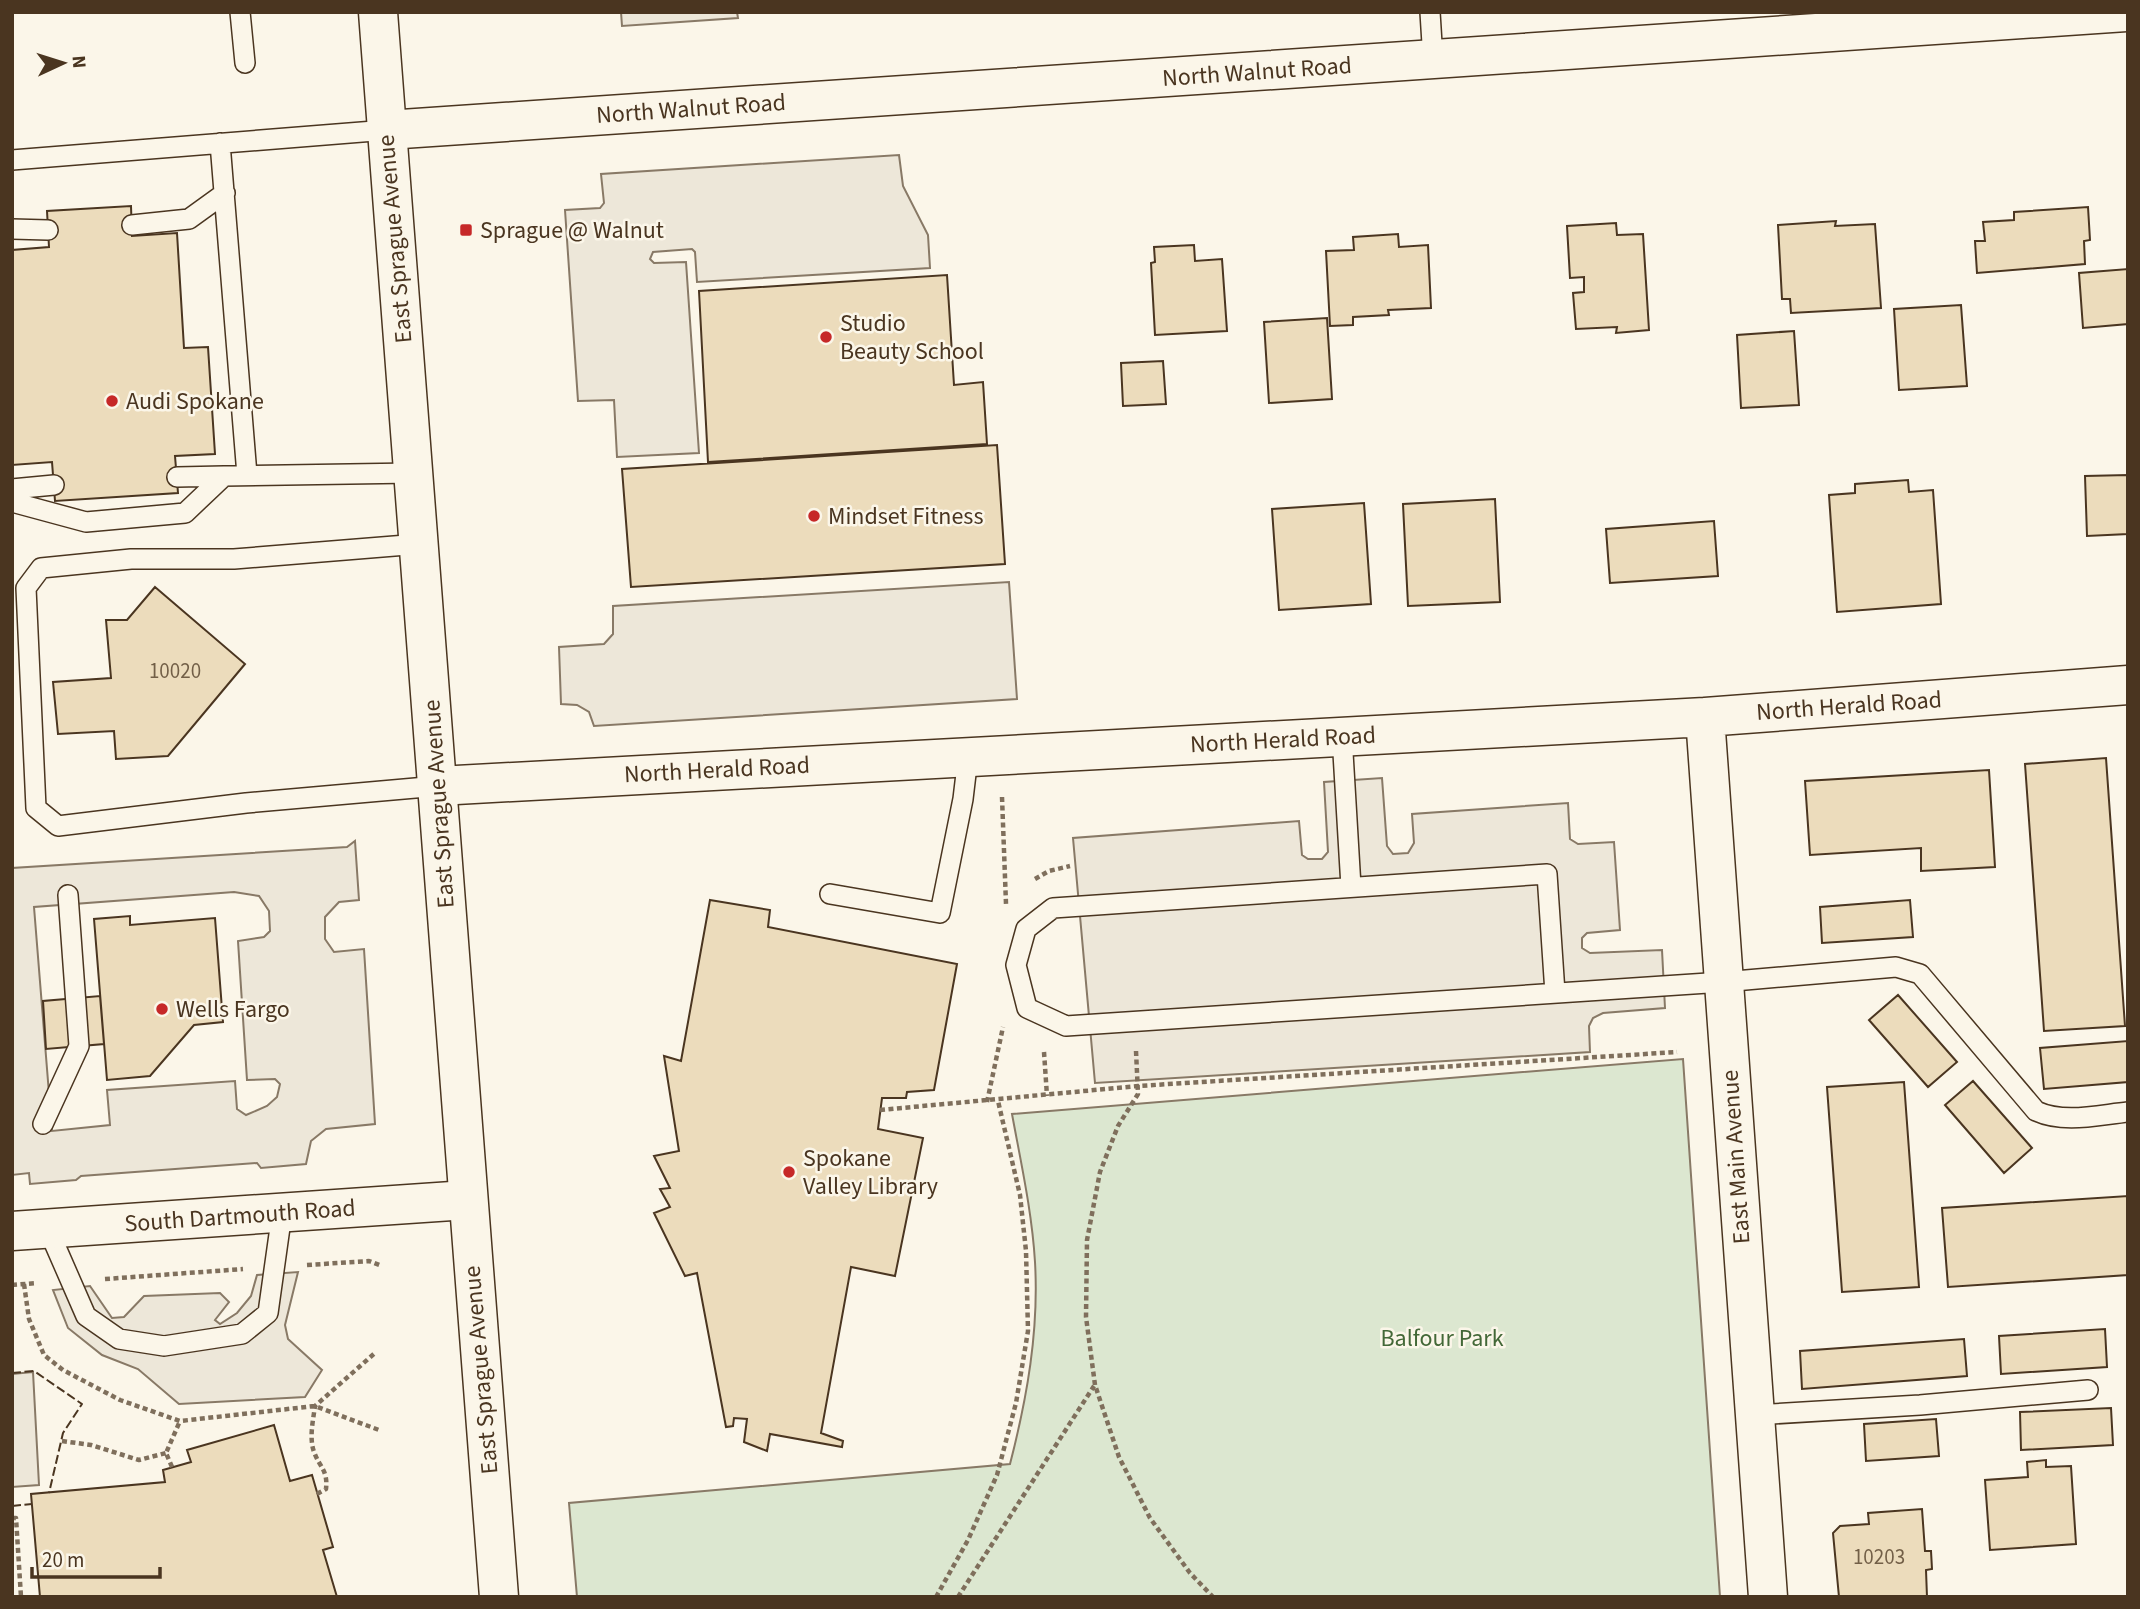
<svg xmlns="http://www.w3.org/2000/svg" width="2140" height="1609" font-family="'Source Sans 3',sans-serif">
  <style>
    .green { fill: #dce7d0; stroke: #887966; stroke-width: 2 }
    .parking { fill: #ede7d9; stroke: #887966; stroke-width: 2; fill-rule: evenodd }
    .building { fill: #ecdcbc; stroke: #4a3520; stroke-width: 2 }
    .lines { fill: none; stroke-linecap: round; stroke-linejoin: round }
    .lane-casing { stroke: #4a3520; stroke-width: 22 }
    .street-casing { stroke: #4a3520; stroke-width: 41 }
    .primary-casing { stroke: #4a3520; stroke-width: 41 }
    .path { stroke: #7f6f5c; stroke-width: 4.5; stroke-dasharray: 5 3.5; stroke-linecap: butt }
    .lane { stroke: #fbf6e9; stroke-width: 19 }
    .street { stroke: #fbf6e9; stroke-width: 38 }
    .primary { stroke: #fbf6e9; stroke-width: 38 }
    .fence { stroke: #4a3520; stroke-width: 2; stroke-dasharray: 9 3.5; stroke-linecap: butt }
    .poi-dot { fill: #c62828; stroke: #fbf6e9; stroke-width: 2.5 }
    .labels { text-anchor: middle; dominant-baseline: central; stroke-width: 5; stroke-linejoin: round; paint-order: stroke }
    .number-label { font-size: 21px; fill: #725f47 }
    .street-label { font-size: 24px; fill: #4a3520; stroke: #fbf6e9 }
    .poi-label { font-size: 24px; fill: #4a3520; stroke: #fbf6e9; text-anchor: start }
    .park-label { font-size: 24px; fill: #436837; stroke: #fbf6e9 }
  </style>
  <rect width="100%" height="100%" fill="#fbf6e9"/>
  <path class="green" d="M1683,1059L1720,1597H577L569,1503L1010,1464C1027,1398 1039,1331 1035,1262C1032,1212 1021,1163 1012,1114Z"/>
  <path class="parking" d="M621,12H737L738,18L622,26Z
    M899,155L903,186L928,235L930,268L697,282L695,252L692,249L653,252L650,259L654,263L686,262L699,453L617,457L614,400L578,401L565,210L600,208L604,203L601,174Z
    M1009,582L1017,699L594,726L589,712L577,705L561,704L559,647L604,644L613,634V606Z
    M1382,778L1387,846L1393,854L1408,853L1414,843L1412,814L1568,803L1570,839L1578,844L1614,842L1620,930L1587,933L1582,938V948L1590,953L1662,950L1665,1008L1603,1013L1593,1018L1589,1026L1590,1052L1095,1083L1073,838L1299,821L1302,855L1308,859H1322L1328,852L1324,782Z
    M355,841L359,900L339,902L325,917V939L334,952L364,949L375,1124L326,1129L311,1141L306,1164L261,1168L257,1163L81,1176L76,1180L30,1184L29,1173L12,1175V868L347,847ZM234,892L259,896L269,911L270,931L264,937L238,941L247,1080L275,1079L280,1084L277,1097L267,1106L246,1115L237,1109L235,1081L107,1090L110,1125L52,1131L34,907Z
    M298,1272L285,1325L288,1339L322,1370L305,1397L179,1404L138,1369L102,1355L68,1328L53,1290L90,1286L112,1318L124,1317L144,1296L220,1293L229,1302L215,1320L220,1324L237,1313L251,1296L257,1275Z
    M33,1372L39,1485L12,1487V1374Z"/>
  <path class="building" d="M131,206L132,236L177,233L184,348L208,347L215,454L175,456L178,493L55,501L52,462L12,465V250L49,247L47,211Z
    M2088,207L2090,240L2084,241L2085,264L1977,273L1975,241H1985L1983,222L2014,220V212Z
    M1836,221L1835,226L1875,224L1881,308L1791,313L1790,299H1782L1778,225Z
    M1616,223L1617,235L1643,234L1649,330L1616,333L1617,327L1576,329L1573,293L1584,292V277L1570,278L1567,226Z
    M1398,234L1399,247L1428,245L1431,308L1388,310L1389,315L1353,317V325L1330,326L1326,251L1354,250L1353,237Z
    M1194,245L1195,261L1222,259L1227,331L1155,335L1151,263L1155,262L1154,247Z
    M2128,269V324L2083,328L2079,273Z
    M947,275L954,385L983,382L987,444L708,462L699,291Z
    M1961,305L1967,386L1899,390L1894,309Z
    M1327,318L1332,399L1269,403L1264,322Z
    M1794,331L1799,405L1741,408L1737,335Z
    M1163,361L1166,404L1123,406L1121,363Z
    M997,445L1005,564L631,587L622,469Z
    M2128,475V534L2087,536L2085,476Z
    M1908,480L1909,492L1933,490L1941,604L1837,612L1829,495L1855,493V484Z
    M1495,499L1500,602L1408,606L1403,504Z
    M1364,503L1371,604L1279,610L1272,509Z
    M1714,521L1718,576L1610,583L1606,529Z
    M155,587L245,664L168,756L116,759L114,731L58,734L53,682L111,678L106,620H127Z
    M2106,758L2125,1026L2044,1031L2025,764Z
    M1989,770L1995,867L1921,871V848L1810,855L1805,781Z
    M710,900L770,910L768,927L957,964L934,1090L907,1092L906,1098H882L878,1129L923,1138L895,1276L851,1267L821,1433L843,1441L842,1447L770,1434L767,1451L744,1442L747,1419L734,1418L733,1426L726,1427L697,1273L685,1276L654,1213L670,1207L660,1189L670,1188L654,1156L679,1151L664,1056L681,1061Z
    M1910,900L1913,937L1822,943L1820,907Z
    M130,916V925L215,918L223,1022L194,1025L150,1076L107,1080L94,919Z
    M1898,995L1957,1062L1928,1087L1869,1020Z
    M100,996L104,1044L46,1049L43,1001Z
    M2128,1041V1082L2044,1089L2040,1048Z
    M1973,1081L2032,1148L2004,1173L1945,1105Z
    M1904,1082L1919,1287L1842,1292L1827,1087Z
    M2128,1196V1275L1948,1287L1942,1208Z
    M2105,1329L2107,1367L2001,1374L1999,1336Z
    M1964,1339L1967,1376L1802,1389L1800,1351Z
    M2111,1408L2113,1445L2021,1450L2020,1412Z
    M1936,1419L1939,1456L1866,1461L1864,1424Z
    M274,1425L290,1481L312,1475L333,1547L323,1550L337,1597H40L31,1494L165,1482L163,1470L191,1462L187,1450Z
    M2046,1460V1467L2071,1466L2076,1544L1990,1550L1985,1480L2028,1477L2027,1462Z
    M1922,1509L1925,1551H1931L1932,1569L1926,1570L1927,1597H1839L1833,1533L1840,1526L1869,1524L1868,1513Z"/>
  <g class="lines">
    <g class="lane-casing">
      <path id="lane" d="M240,12L245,63
        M1430,12L1433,60
        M220,143L247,475
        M12,160L387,130
        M132,225L189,219L225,193
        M12,229L48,230
        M177,477L224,476
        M12,489L54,485
        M12,502L86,522L185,513L224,476L413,473
        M419,544L234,559H131L41,568L26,588L36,808L58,826L246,803L438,786
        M1342,736L1351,887
        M830,894L940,913L963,799L968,757
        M1555,993L1547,874L1053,908L1026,929L1016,965L1027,1008L1066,1026L1723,982L1896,967L1920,974L2036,1111C2064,1124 2098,1115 2128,1112
        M43,1124L79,1046L68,895
        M48,1229L86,1316L119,1339L164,1346L242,1334L268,1313L282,1213
        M1755,1415L1920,1405L2088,1390"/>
    </g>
    <g class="street-casing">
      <path id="street" d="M387,130L2126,12
        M1705,717L1768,1597
        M438,786L1705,717L2128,685
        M12,1231L467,1200"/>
    </g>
    <g class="primary-casing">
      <path id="primary" d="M378,12L499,1597"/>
    </g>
    <path class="path" d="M1002,797L1006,904
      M1035,879L1049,871L1070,866
      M1136,1051L1138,1094L1118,1126L1100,1172L1087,1240L1086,1317L1095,1385L1119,1457L1150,1518L1190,1573L1213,1597
      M1044,1052L1047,1096
      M987,1102L1003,1027
      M880,1110L1138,1086L1677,1052
      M307,1265L369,1261L382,1266
      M105,1279L243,1269
      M24,1284L29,1319L44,1355L63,1370L120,1400L180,1421L315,1406L379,1430
      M12,1285L37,1283
      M62,1441L91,1445L139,1460L166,1453
      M172,1467L166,1453L180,1421
      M317,1494L326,1489C328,1470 320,1468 314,1452C309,1438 313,1421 315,1406L376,1352
      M12,1518H16L21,1597
      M936,1597L968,1540L997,1475L1016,1403L1028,1331L1026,1251L1020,1195L998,1101
      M958,1597L1094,1386"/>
    <use href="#lane" class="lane"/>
    <use href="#street" class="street"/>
    <use href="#primary" class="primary"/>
    <path class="fence" d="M12,1373L34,1371L82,1404L63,1433L49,1493
      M12,1506L32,1504"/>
  </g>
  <g class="poi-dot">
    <rect x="459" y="223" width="14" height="14" rx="3.5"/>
    <circle cx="826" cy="337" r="7"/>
    <circle cx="112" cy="401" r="7"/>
    <circle cx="814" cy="516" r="7"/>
    <circle cx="162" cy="1009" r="7"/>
    <circle cx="789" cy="1172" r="7"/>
  </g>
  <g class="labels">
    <g class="number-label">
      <text x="175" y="671">10020</text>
      <text x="1879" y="1557">10203</text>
    </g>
    <g class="street-label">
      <text transform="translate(1257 72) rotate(-4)">North Walnut Road</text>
      <text transform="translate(691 109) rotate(-4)">North Walnut Road</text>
      <text transform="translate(395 239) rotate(-95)">East Sprague Avenue</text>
      <text transform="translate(1849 706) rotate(-4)">North Herald Road</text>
      <text transform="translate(1283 740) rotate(-3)">North Herald Road</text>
      <text transform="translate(717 770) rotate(-3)">North Herald Road</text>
      <text transform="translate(439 804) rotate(-94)">East Sprague Avenue</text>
      <text transform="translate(1736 1157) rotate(-94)">East Main Avenue</text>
      <text transform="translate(240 1216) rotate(-4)">South Dartmouth Road</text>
      <text transform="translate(481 1370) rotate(-95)">East Sprague Avenue</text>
    </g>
    <g class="poi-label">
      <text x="480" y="230">Sprague @ Walnut</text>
      <text x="840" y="323">Studio<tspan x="840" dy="28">Beauty School</tspan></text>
      <text x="126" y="401">Audi Spokane</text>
      <text x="828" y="516">Mindset Fitness</text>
      <text x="176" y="1009">Wells Fargo</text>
      <text x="803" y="1158">Spokane<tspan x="803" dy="28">Valley Library</tspan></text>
    </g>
    <g class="park-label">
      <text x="1442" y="1338">Balfour Park</text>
    </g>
  </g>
  <rect width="2140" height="1609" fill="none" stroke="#4a3520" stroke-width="28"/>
  <g transform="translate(63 63) rotate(86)" stroke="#fbf6e9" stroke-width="5" paint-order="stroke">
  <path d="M0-5L12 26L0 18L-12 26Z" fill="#4a3520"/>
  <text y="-10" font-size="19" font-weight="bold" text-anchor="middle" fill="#4a3520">N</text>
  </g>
  <path d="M32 1567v10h128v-10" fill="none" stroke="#4a3520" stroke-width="3.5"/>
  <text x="42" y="1567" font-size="21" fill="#4a3520" stroke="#fbf6e9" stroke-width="5" paint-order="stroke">20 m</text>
</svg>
